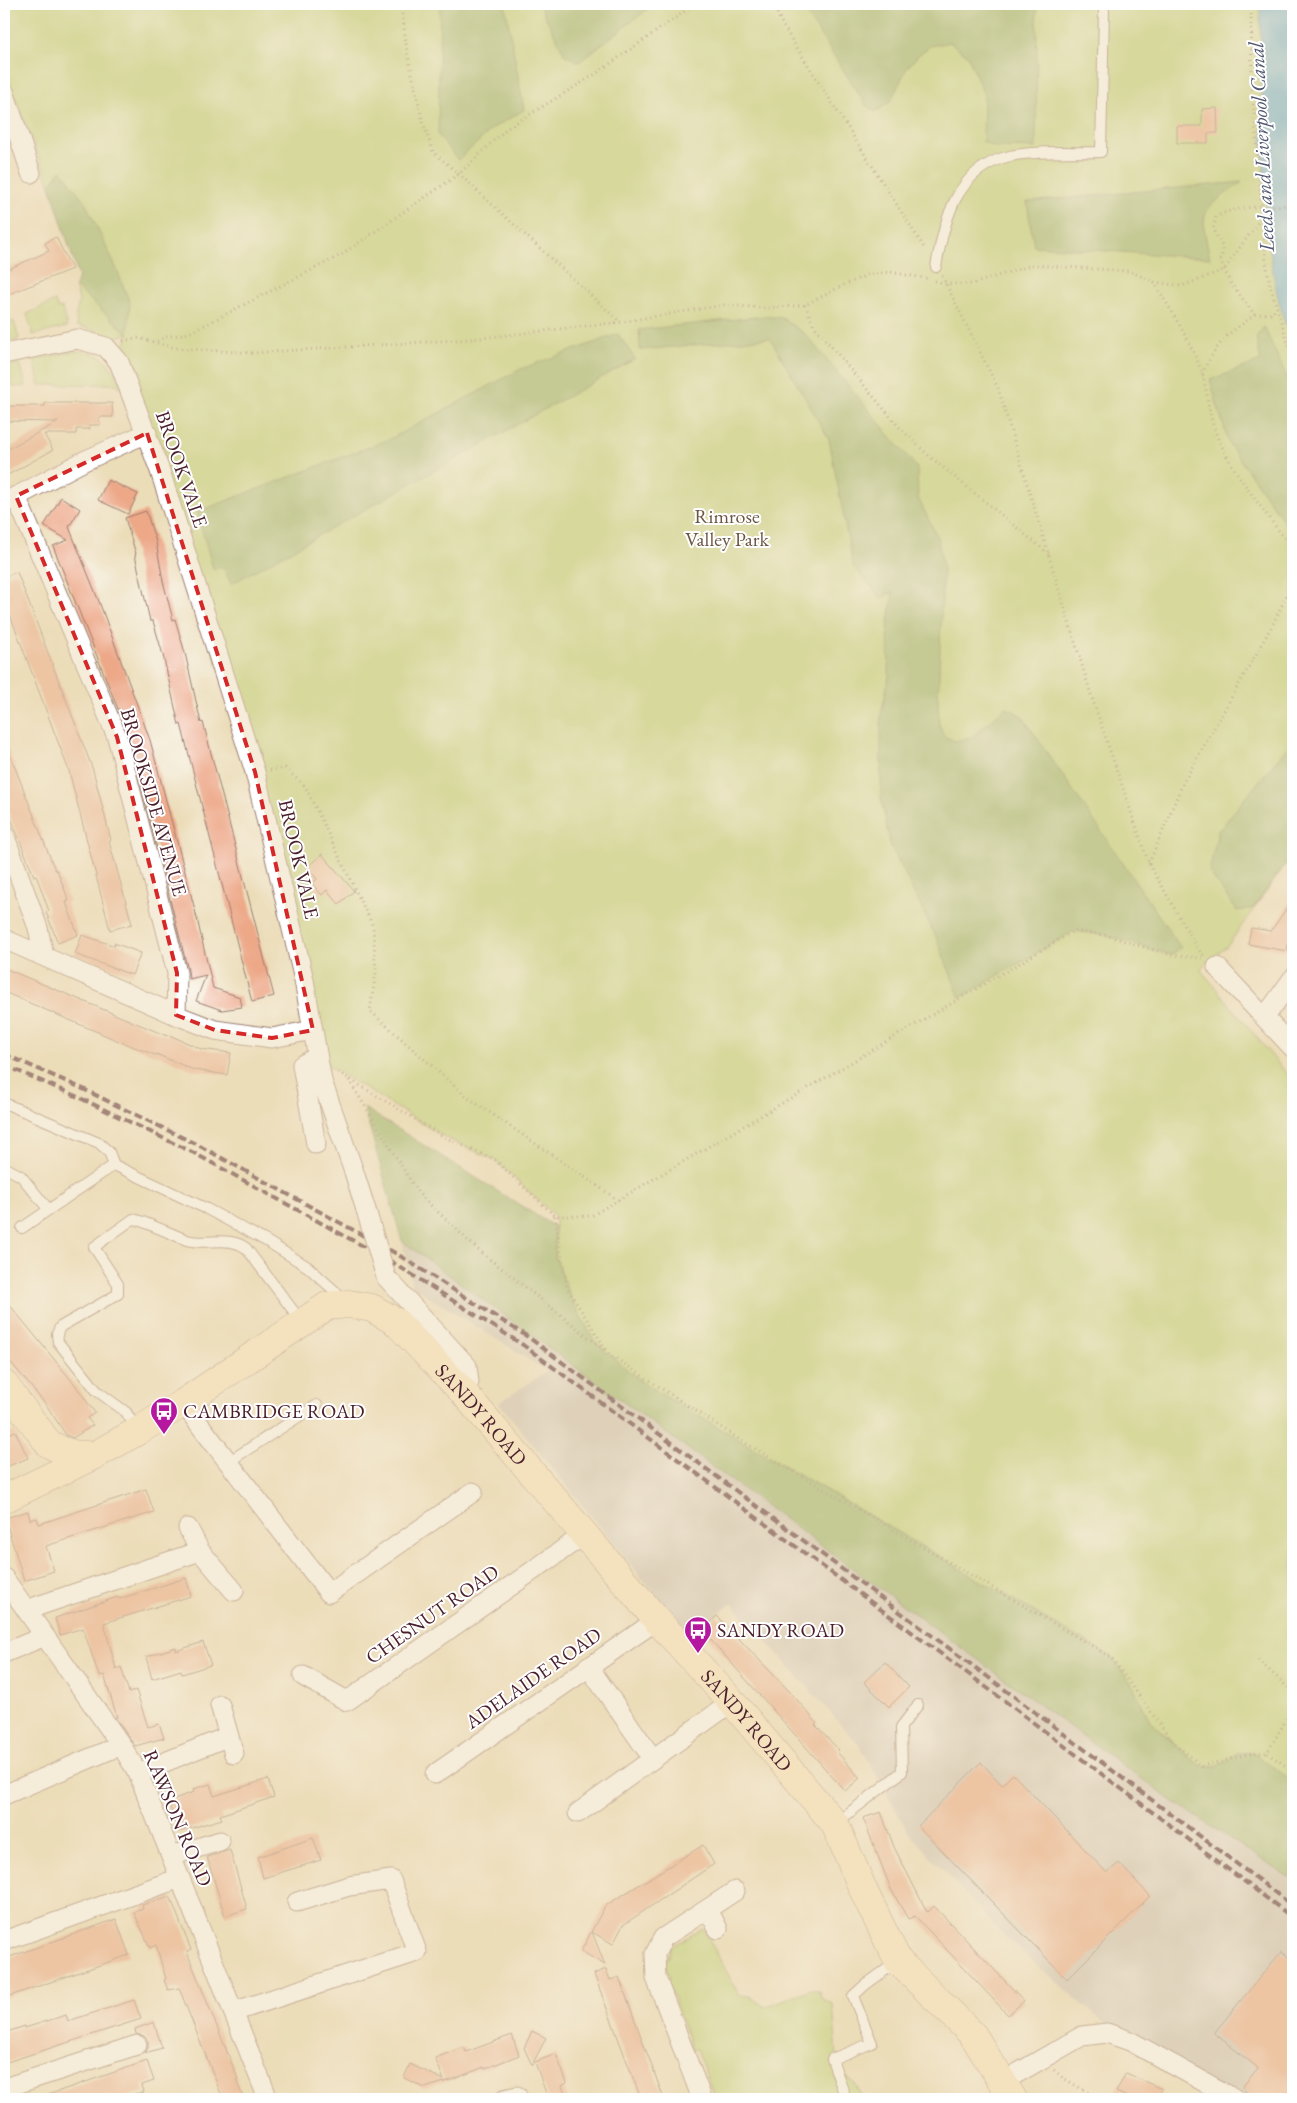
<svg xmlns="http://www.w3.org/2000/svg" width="1297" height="2103" font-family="'EB Garamond',serif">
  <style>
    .industrial { fill: #ccc2b9 }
    .green { fill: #bcd276; stroke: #837850 }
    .forest { fill: #95b467; stroke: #706a49 }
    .water { fill: #5caad6; stroke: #536480 }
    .building { fill: #eda888 }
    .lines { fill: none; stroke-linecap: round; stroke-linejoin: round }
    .service-casing { stroke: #9b7e72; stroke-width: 12 }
    .minor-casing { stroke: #9b7e72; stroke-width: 21 }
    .secondary-casing { stroke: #9b7e72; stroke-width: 29 }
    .path { stroke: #9b7e72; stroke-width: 3; stroke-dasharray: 1 4; stroke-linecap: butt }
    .service { stroke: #fff; stroke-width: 10 }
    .minor { stroke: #fff; stroke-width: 19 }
    .secondary { stroke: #fce6c4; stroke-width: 28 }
    .rail { stroke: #4a1f2b; stroke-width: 4; stroke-dasharray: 8 4; stroke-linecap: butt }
    .minor-bridge-casing { stroke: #9b7e72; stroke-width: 21; stroke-linecap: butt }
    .path-bridge { stroke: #9b7e72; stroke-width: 3; stroke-dasharray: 1 4; stroke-linecap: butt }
    .minor-bridge { stroke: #fff; stroke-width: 19 }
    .marked { fill: none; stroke: #d62828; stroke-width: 4; stroke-dasharray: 10 6; stroke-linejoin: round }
    .labels { text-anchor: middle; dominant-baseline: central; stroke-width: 4; stroke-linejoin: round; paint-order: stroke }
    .street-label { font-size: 20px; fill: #4a1f2b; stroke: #fff }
    .park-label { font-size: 20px; fill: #6c5542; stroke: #fff }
    .poi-label { font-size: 20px; fill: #4a1f2b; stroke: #fff; text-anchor: start }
    .water-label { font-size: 21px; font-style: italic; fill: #51576f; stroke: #fff }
  </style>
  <rect width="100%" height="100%" fill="#fff"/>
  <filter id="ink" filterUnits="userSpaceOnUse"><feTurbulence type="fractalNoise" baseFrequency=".02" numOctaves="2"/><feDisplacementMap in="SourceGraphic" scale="10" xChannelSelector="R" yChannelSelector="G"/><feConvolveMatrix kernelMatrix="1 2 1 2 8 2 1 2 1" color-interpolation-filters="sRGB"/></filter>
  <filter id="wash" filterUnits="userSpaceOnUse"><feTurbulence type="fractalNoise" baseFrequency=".0096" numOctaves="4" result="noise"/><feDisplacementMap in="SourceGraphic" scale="20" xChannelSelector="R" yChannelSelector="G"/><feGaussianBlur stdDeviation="1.12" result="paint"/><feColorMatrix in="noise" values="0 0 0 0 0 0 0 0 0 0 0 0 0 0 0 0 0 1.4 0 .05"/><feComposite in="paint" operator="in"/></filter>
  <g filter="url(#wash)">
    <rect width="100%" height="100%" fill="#ecddb9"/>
    <path class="industrial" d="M402,1241L1171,1800L1293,1880V2099H1219L1141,2055L1006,1938L908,1832L861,1747L732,1603L689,1636L499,1403L547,1371L412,1286Z"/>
    <path class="green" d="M4,4H1277L1293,278V854L1228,945L1200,969L1293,1081V1781L1237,1753L1230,1760L1216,1766H1202L1191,1759L1150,1721L1132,1684L1111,1657L644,1384L595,1342L572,1301L555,1257V1216L495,1160L446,1138L333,1069L317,1057L265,809L119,362L128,334L111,338L94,330L77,326L76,316L79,300L75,286L79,277L50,185L4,71Z
      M55,301L58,309L62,308L67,327L33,335L27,314Z
      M14,321L19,339L4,343V325Z
      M74,351C105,350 111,366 124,390L116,384L40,385L34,360Z
      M20,363L26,386L13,387L8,366Z
      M703,1928L739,1995L749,1996L765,2007L811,1989L819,1991L822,1999L833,2004L838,2071L855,2083L863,2099H716L696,2049L692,2050L667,1980L670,1978L665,1965L673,1946Z"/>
    <path class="forest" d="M440,4H505L524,110L493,128L458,160L438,135Z
      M539,4H654L579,62L565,55Z
      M800,4H1037L1036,148L995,147L983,142L984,95L968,56L950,42L930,46L917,56L907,68L890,102L875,112L867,106Z
      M61,170L85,202L117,270L130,303L128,334L75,286L79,277L50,185Z
      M1242,182C1202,212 1198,206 1210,258L1034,246L1027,202Z
      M764,316L782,318L805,334L917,468L918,498L938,539L943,569L938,699L939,724L944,736L955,741L971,737L1006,707L1022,716L1181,948L1171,955L1105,935L1074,931L960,998L936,937L890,844L881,797V715L889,676L888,629L893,592L881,598L853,566L829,439L770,338L640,350L639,330Z
      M1264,327L1293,391V534L1229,444L1210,380L1261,361L1256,337Z
      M618,334L635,359L231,584L224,568L213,569L197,512L390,439L521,369Z
      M1293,740V854L1253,908L1237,911L1209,872L1218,831Z
      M364,1108L555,1227V1257L572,1301L595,1342L644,1384L1111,1657L1132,1684L1150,1721L1191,1759L1202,1766H1216L1230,1760L1237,1753H1253L1293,1781V1880L1171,1800L402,1241Z"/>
    <path class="water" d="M1260,4H1293V345C1273,297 1268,243 1265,191C1261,129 1261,66 1260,4Z"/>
    <g id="blocks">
      <path class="building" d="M1217,108L1218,133H1208V143H1177V126H1202V109Z
        M56,237L72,269L4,296V271L49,251L45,243Z
        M45,403H112L113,417H99L100,425H89L90,429H76V434H44L53,450L4,477V451L58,422L4,421V406H45Z
        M108,480L138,494L128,514L98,500Z
        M61,497L80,509L69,527L100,604L150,740L195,910L213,988L240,997L242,1007L222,1010L196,1001L206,975L189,979L188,970L128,734L53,546L68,540L44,526Z
        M146,511L156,542L163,581L173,620L175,619L185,653L201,723L203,722L274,996L252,1002L181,724L179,725L163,655L153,621H150L135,555L136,554L125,518Z
        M17,572L93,770L111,840L109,841L132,924L110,930L69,771L4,599V577Z
        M4,742H5L55,870H57L69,901L66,902L78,935L58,943L46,912L49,911L36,875L34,876L4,801Z
        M322,854L354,891L339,904L327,890L322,895L312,884L317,879L307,867Z
        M1293,899V936L1290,934L1287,951L1248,944L1251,928L1271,931Z
        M82,935L115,946L114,943L141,953L132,975L75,954Z
        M4,968L167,1036V1034L201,1049L231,1053L227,1075L194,1070L156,1054L155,1055L121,1042L4,992Z
        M4,1298L76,1386L95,1413L87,1418L93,1425L73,1438L66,1435L47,1406L4,1354Z
        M15,1431L28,1458L4,1468V1436Z
        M146,1489L154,1512L46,1546L54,1571L24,1581L5,1518L28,1511L30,1520L37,1518L39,1524Z
        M186,1578L191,1596L104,1623L116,1669L121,1667L129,1693L136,1690L148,1727L159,1724L164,1738L135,1746L115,1717H117L104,1675L99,1676L83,1628L60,1635L55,1618L118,1597L119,1599Z
        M717,1616L791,1693L817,1723L815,1725L839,1750L837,1752L860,1778L845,1791L702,1630Z
        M203,1642L211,1665L182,1674L181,1670L152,1679L146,1657L176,1647V1651Z
        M885,1662L909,1687L889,1707L864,1682Z
        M981,1762L1002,1785L1013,1774L1107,1873L1119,1863L1150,1896L1067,1979L918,1826Z
        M268,1779L274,1797L220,1815L222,1819L178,1832L168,1801L194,1792L193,1789L210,1784L214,1796Z
        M881,1812L894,1847L927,1912L934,1906L1024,2001L1008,2015L915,1916L908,1919L891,1889L863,1818Z
        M313,1838L321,1860L263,1878L258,1857Z
        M703,1845L714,1864L623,1925L613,1944L592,1932L605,1965L581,1951L605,1906Z
        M230,1850L247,1909L225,1916L207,1857Z
        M170,1896L191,1950L187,1952L238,2079L236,2080L244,2099H223L179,1988L168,1990L164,1980L166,1979L156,1945L150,1948L134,1912L143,1909L142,1905Z
        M116,1919L129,1955L4,1998V1959Z
        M1281,1952L1293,1961V2093L1288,2099H1252L1242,2087L1258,2068L1214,2033Z
        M606,1969L610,1980L619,1977L664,2099H641L594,1974Z
        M134,2000L141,2019L4,2063V2033L25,2026V2028L66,2015L68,2021Z
        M154,2022L162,2048L145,2053L148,2048V2041L144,2036L136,2034L135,2029Z
        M532,2031L546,2038L532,2065L524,2048Z
        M512,2035L519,2055L484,2069V2067L454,2079L425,2088L404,2078L410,2064L444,2080L435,2058L464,2047L466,2052Z
        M556,2054L567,2083L562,2086L567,2099H548L535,2062Z
        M147,2061L154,2081L142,2085L144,2092L125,2096L126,2099H42V2097Z
        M1126,2073L1162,2089L1158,2099H1132L1116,2092Z"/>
    </g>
  </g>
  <g filter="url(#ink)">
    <use href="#blocks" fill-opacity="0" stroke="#9b7e72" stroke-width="1"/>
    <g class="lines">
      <g class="service-casing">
        <path id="service" d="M936,267C944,221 956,168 1010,156C1037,150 1073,153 1101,152L1104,10
          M4,1103L99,1143L109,1152L114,1165
          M4,1167L21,1176L49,1210
          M22,1228L114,1165L207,1209L268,1242L308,1267L345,1300
          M137,1430L126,1412L97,1391L58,1342L57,1334L60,1327L118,1294V1284L94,1247L133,1219C139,1219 176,1236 187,1240C207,1246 228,1235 246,1248L301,1321
          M228,1462L317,1405
          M836,1823L902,1772L901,1727L918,1705
          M846,2099L832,2059L872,2043L853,1996L865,1985L898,1961"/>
      </g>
      <g class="minor-casing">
        <path id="minor" d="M4,91L31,173
          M4,354L77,339L106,347L119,362L160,471L255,772L304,980L322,1081L354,1172L366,1210
          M16,496L117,737L177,973L176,1015
          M4,503L84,461L147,433
          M4,834L38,928L44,956
          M4,939L176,1015L215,1030L272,1038L313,1030
          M1217,967L1293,1048
          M1265,1017L1293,978
          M316,1144L302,1065L317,1057
          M386,1277L467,1366L469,1382L464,1393
          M183,1403L329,1593L473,1492
          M188,1528L200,1551L234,1591
          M4,1578L121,1745L138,1773L268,2099
          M26,1610L200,1551
          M4,1653L45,1636
          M588,1666L653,1759
          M303,1676L347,1701L585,1534
          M220,1705L234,1754
          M138,1773L229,1736
          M435,1774L657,1620
          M4,1795L121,1745
          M578,1813L732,1702
          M171,1856L220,1841
          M708,1909L718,1929
          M4,1941L180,1878
          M233,2012L417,1952L391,1880L349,1886L297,1902
          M1002,2082L1082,2036L1107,2033L1130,2041L1235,2099
          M4,2088L137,2045
          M504,2099L517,2096
          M702,2099L656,1978L655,1954L663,1938L735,1891"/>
      </g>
      <g class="secondary-casing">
        <g id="secondary">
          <path d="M4,1384L49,1444L63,1451L77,1455H95"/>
          <path id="s1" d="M4,1499L95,1455L138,1431L183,1403L327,1306L349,1304L372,1308L396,1322L464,1393L657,1620L732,1702L835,1824L865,1894L898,1961L973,2035L1013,2099"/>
        </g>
      </g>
      <path class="path" d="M401,4L407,51L422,119L433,152L459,174L620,322
        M773,4L783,26L925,249
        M1251,4L1252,86L1266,262L1270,285L1293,359
        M1220,260L1230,282L1254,314H1270L1277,308
        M942,276L998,388L1092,698L1149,864L1198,949L1205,957
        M935,281L947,284H972L1032,265L1129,271L1154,282L1182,286L1224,270L1261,218
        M1154,282C1171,311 1191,341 1202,373C1208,393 1208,414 1217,436C1234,475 1263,509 1288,543L1293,558
        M805,305L814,326L899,427L928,455L1049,554
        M123,341L139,338L175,348L252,353L472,339L621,322L724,305L765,308L805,305L844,285L867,275L890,272L929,279
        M157,341L165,337L189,333L341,255L459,174L506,129L594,75L695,4
        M1202,374C1209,359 1217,346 1229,334C1237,327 1247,322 1254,314
        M270,770L285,768L305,786L373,926L376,972L370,1011L467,1097L618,1200
        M1149,863L1183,783L1273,624L1293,582
        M338,1072L446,1138L495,1160L555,1216H591L1074,931L1105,935L1171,955L1202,958
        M349,1080L418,1193L477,1249L606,1351
        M555,1216L567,1288L609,1354L742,1441L1111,1657L1172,1741L1202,1766L1253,1753H1267
        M1258,1660L1293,1692
        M1293,1711L1287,1718L1267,1753L1293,1771
        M1054,2070L1063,2078L1099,2099"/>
      <use href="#service" class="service"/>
      <use href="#minor" class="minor"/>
      <use href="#secondary" class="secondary"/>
      <path class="rail" d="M4,1054L79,1087L198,1145L397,1254L528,1337L996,1683L1293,1906
        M4,1065L76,1096L194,1153L392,1262L523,1345L990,1690L1293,1918"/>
      <g class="minor-bridge-casing">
        <path id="minor-bridge" d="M366,1210L386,1277"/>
      </g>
      <path class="path-bridge" d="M1220,260C1226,247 1220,242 1213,230L1216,217C1234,205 1271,207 1293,205"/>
      <use href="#minor-bridge" class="minor-bridge"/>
    </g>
  </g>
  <path d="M0 0H1297V2103H0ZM147,433L255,772L313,1030L272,1038L215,1030L176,1015L177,973L117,737L16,496Z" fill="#ecddb9" fill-opacity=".55" fill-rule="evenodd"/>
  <path class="marked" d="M147,433L255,772L313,1030L272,1038L215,1030L176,1015L177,973L117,737L16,496Z"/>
  <defs>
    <g id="bus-pin" transform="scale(1.4375)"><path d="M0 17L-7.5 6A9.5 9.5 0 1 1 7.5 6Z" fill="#b5179e" stroke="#fff"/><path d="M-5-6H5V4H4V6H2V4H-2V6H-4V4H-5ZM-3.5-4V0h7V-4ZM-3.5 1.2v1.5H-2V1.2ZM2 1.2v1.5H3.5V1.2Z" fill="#fff"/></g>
  </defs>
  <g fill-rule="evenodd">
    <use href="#bus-pin" x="164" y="1411"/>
    <use href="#bus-pin" x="698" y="1630"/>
  </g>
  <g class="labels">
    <g class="street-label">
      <text transform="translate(182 469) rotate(71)">BROOK VALE</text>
      <text transform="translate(154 802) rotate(74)">BROOKSIDE AVENUE</text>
      <text transform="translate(299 859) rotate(77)">BROOK VALE</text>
      <text stroke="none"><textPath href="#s1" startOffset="576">SANDY ROAD</textPath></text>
      <text transform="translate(432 1614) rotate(-35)">CHESNUT ROAD</text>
      <text transform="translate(533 1678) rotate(-35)">ADELAIDE ROAD</text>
      <text stroke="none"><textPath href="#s1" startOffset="981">SANDY ROAD</textPath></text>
      <text transform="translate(178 1818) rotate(67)">RAWSON ROAD</text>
    </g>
    <g class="park-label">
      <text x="727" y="516">Rimrose<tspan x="727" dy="23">Valley Park</tspan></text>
    </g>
    <g class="poi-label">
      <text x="183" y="1411">CAMBRIDGE ROAD</text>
      <text x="717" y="1630">SANDY ROAD</text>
    </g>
    <g class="water-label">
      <text transform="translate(1261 147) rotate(-93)">Leeds and Liverpool Canal</text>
    </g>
  </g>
  <rect width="1297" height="2103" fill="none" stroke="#fff" stroke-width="20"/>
</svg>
